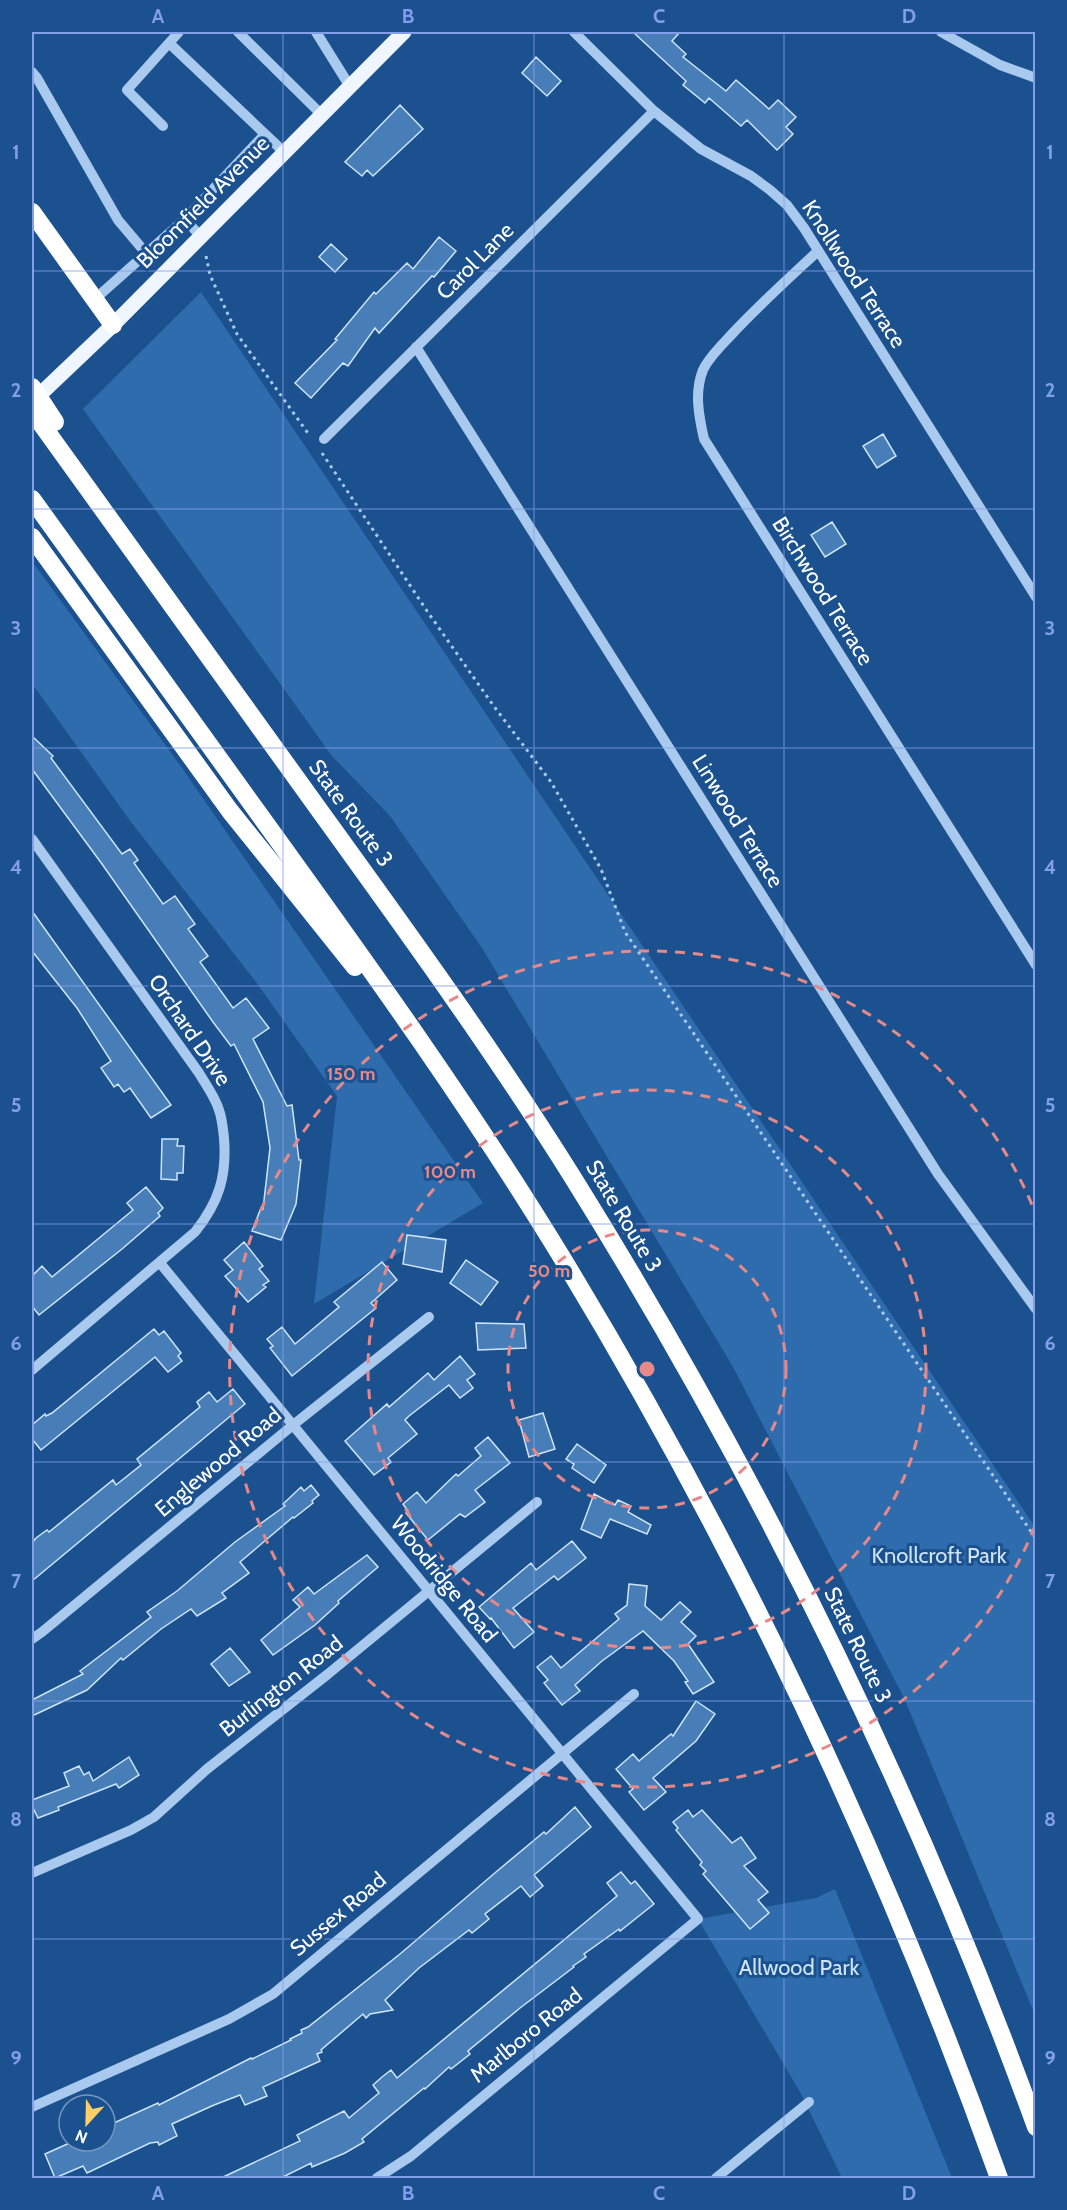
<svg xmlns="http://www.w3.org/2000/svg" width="1067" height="2210" font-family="Cabin,sans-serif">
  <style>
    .green { fill: #2e6cad }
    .building { fill: #487eb8; stroke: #cfe4fa; stroke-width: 1.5 }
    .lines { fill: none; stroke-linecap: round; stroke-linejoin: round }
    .path { stroke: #a9caee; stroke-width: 3; stroke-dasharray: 3 4.5; stroke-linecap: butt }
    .minor { stroke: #a9caee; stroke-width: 10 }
    .major { stroke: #f0f6ff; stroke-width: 15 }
    .highway { stroke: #fff; stroke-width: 18 }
    .highway-bridge { stroke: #fff; stroke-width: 18 }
    .grid { fill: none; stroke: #839eea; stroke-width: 1.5; stroke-opacity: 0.55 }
    .ring { fill: none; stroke: #e88989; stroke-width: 3; stroke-dasharray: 10 8 }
    .labels { text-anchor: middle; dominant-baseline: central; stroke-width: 6; stroke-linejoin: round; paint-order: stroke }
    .street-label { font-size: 22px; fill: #fff; stroke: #1b518f }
    .park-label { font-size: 22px; fill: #cfe4fa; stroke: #1b518f }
    .centre { fill: #e88989; stroke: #1b518f; stroke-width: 3 }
    .ring-label { font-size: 18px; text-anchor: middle; font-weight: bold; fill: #e88989; stroke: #1b518f; stroke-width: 6; stroke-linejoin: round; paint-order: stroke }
    .neatline { fill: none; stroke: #839eea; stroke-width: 2 }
    .grid-label { font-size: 20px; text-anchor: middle; font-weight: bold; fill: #839eea }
  </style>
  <rect width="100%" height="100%" fill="#1b518f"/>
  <path class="green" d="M201,292L1035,1527V2015L905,1700L733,1367L482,948L390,816L332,756L83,409Z
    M32,561L182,768L483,1203L314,1304L337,1096L256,982L131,822L36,689L32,686Z
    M835,1889L952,2178H842L800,2092L698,1919L816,1898Z"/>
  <path class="building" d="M633,32H680L672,41L686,54L683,57L726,91L736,80L769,109L778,100L796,117L786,127L793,134L777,150L747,120L741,126L709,98L705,103L683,85L686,81Z
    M536,57L561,81L547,96L522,73Z
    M400,105L423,129L373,176L367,170L362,176L345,162Z
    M439,237L456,251L434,277L432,276L379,333L375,328L348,366L343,363L311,398L295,383L337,340L335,339L374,292L376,294L407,263L413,269Z
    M331,244L347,259L335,272L319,257Z
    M883,434L896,456L877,468L863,446Z
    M832,522L846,544L825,557L811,535Z
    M32,736L53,756L51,758L122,854L130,849L138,860L134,863L163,904L175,896L195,924L188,929L208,956L200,962L233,1008L246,998L269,1028L253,1039L287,1106L292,1105L299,1160H301L296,1204L281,1240L252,1231L261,1208L263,1209L270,1148L263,1102L234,1044L231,1046L213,1022L102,864L32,769Z
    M32,911L171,1105L151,1118L130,1088L124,1092L118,1084L114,1087L101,1068L111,1061L77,1008L32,951Z
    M162,1139H178L177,1146H184L183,1173H177V1180L161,1179Z
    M146,1187L163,1208L158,1213L160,1216L122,1249L39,1315L32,1306V1276L42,1266L52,1277L133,1210L127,1203Z
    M407,1235L446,1240L442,1272L403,1264Z
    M244,1242L263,1266L259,1269L269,1281L263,1285L266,1287L248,1302L225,1276L233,1270L224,1260Z
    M466,1260L498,1282L481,1305L450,1283Z
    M382,1262L397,1280L371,1303L376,1308L292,1376L270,1348L273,1346L267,1339L282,1327L295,1344L339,1307L334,1302Z
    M476,1323L524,1324L526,1348L478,1350Z
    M154,1329L159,1335L164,1331L181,1353L178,1356L182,1361L168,1372L155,1357L41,1450L32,1439V1425L45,1414L46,1416L52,1413Z
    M460,1356L475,1374L467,1380L473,1388L460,1398L449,1385L409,1416L405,1420L417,1434L388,1458L391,1462L374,1475L345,1441L387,1404L389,1407L428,1373L434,1380Z
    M233,1389L245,1404L32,1581V1543L36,1538L47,1530L49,1532L113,1480L116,1485L141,1465L137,1459L200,1407L197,1402L209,1392L217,1402Z
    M543,1413L555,1449L529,1457L519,1420Z
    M488,1437L510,1463L475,1490L485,1502L465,1517L460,1514L428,1540L406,1513L408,1511L403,1504L417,1492L426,1503L456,1474L458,1476L481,1456L475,1448Z
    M577,1444L606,1465L594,1483L572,1468L574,1464L566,1459Z
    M311,1485L319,1495L312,1501L313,1503L294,1518L293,1517L240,1562L249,1573L222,1593L226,1598L197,1616L191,1609L161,1629L123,1660L121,1658L87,1690L32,1716V1700L83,1674L80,1671L151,1617L147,1612L177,1591L235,1542L285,1506L283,1504L301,1487L304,1491Z
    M594,1494L615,1505L618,1500L631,1506L628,1512L651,1525L647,1534L610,1519L601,1538L581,1529Z
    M572,1541L586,1558L558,1580L554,1576L513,1608L534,1632L514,1648L491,1618L490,1619L479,1607L531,1563L536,1570Z
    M367,1555L378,1567L338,1601L339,1603L315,1625L273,1655L261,1640L300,1607L293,1600L308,1587L314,1594Z
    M629,1584L647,1586L645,1606L661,1620L680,1602L691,1612L681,1622L696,1636L688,1644L714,1682L693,1694L685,1682L688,1681L674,1661L643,1631L602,1661L575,1685L580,1691L562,1705L544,1683L548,1680L537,1667L551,1656L561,1668L619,1619L615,1614L627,1605Z
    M230,1648L250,1672L229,1686L211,1664Z
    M696,1701L715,1714L696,1741L653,1778L666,1792L644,1810L629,1792L633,1789L616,1769L633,1754L639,1761L671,1734L673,1736Z
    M129,1757L139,1775L119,1788L116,1784L58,1807L59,1810L38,1818L32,1806V1800L69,1786L64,1773L79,1766L84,1775L89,1772L93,1781Z
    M575,1807L591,1827L534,1875L543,1886L530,1897L521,1886L485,1914L489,1919L472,1933L469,1930L419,1968L385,2000L393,2010L370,2014L366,2018L363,2014L321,2050L322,2052L317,2054L320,2061L263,2087L267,2096L245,2105L240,2095L214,2105L172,2124L177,2136L159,2145L158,2142L150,2143L87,2173L83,2166L55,2178L45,2154L74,2141H105V2127L158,2103L159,2105L251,2058L252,2059L291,2040L290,2039L302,2033L301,2030L308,2027L400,1954L496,1872L544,1832L546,1834Z
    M688,1810L693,1817L702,1810L732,1843L741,1837L756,1858L744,1866L768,1892L758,1900L769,1913L750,1929L703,1874L706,1871L700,1865L702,1862L676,1830L678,1828L673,1822Z
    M621,1872L631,1884L635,1881L654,1904L620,1931L619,1929L584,1954L586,1957L573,1966L574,1967L520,2008L468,2051L470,2054L451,2069L449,2067L425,2089L424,2088L362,2139L364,2142L345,2153L312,2167L311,2163L281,2178H221L300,2141L297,2135L344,2111L349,2118L379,2093L373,2085L382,2077L391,2070L397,2078L617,1896L607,1883Z"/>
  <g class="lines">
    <path class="path" d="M206,256L210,275L237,334L310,436
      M322,453L427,611L493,705L551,782L601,869L625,932L1036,1539"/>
    <path class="minor" d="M179,32L169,43L284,152
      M238,32L321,114
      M316,32L349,85
      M574,32L654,111L701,149L751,176L770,190L787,205L804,228L1036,597
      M941,32L1000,65L1036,78
      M32,72L37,78L118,220L145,252
      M163,126L127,90L169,43
      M201,237L185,219L265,134
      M818,251C789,278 759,305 732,334C722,345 709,357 703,370C694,392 699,417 704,439L1036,965
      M95,299L185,219
      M416,347L938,1174L1036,1309
      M324,439L654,111
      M32,839L199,1073C206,1085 215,1097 219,1110C222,1118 223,1129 224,1138C227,1176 219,1202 195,1232L32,1370
      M160,1263L698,1919L411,2156L377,2178
      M32,1639L42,1632L293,1425L429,1317
      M32,1873L131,1830L154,1817L207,1769L328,1674L537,1502
      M32,2107L229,2019L273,1994L634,1694
      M716,2178L809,2102"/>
    <path class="major" d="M32,402L113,325L404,32"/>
    <path class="highway" d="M32,212L113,325
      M32,411C130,546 227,682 325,818C411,937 497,1056 575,1181C761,1480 916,1796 1036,2127
      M32,499C112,610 192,721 272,832C373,972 474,1113 564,1261C740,1551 885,1859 999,2178
      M32,537L230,811L355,967"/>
    <path class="highway-bridge" d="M32,387L55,422"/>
  </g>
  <path class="grid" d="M283,32V2178M534,32V2178M784,32V2178M32,271H1036M32,509H1036M32,748H1036M32,986H1036M32,1224H1036M32,1462H1036M32,1701H1036M32,1939H1036"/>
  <g class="ring">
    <circle cx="647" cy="1369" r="139"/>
    <circle cx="647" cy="1369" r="279"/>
    <path d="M1035 1526A418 418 0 1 1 1035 1212"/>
  </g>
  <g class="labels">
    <g class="street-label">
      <text transform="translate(203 202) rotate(-45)">Bloomfield Avenue</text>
      <text transform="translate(475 261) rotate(-45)">Carol Lane</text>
      <text transform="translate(854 274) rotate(57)">Knollwood Terrace</text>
      <text transform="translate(823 591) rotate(58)">Birchwood Terrace</text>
      <text transform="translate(351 813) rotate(54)">State Route 3</text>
      <text transform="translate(738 821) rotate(58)">Linwood Terrace</text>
      <text transform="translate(190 1030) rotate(56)">Orchard Drive</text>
      <text transform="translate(624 1216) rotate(59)">State Route 3</text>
      <text transform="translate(218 1462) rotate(-40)">Englewood Road</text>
      <text transform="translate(444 1579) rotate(51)">Woodridge Road</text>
      <text transform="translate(858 1645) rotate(64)">State Route 3</text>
      <text transform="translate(281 1686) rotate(-38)">Burlington Road</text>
      <text transform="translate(338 1914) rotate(-40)">Sussex Road</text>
      <text transform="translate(526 2035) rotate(-39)">Marlboro Road</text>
    </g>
    <g class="park-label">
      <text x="939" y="1555">Knollcroft Park</text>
      <text x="799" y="1967">Allwood Park</text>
    </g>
  </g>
  <circle cx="647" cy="1369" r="9" class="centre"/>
  <g class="ring-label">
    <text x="351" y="1080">150 m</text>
    <text x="450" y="1178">100 m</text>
    <text x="549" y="1277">50 m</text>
  </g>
  <rect width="1067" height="2210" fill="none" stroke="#1b518f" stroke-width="66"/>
  <g transform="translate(87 2123) rotate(202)"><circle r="28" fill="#1b518f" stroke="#7697bc" stroke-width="1.5"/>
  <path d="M0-4.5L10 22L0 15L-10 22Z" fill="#ffce66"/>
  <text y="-9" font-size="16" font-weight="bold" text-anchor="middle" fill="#ffffff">N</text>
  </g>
  <rect x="33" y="33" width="1001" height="2144" class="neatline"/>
  <g class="grid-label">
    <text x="158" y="23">A</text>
    <text x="408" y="23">B</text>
    <text x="659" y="23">C</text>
    <text x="909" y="23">D</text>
    <text x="16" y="159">1</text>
    <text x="1050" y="159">1</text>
    <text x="16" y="397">2</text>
    <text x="1050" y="397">2</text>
    <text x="16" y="635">3</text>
    <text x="1050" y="635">3</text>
    <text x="16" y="874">4</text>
    <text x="1050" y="874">4</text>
    <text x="16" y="1112">5</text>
    <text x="1050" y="1112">5</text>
    <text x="16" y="1350">6</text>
    <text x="1050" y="1350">6</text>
    <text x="16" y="1588">7</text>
    <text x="1050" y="1588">7</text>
    <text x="16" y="1826">8</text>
    <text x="1050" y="1826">8</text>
    <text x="16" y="2065">9</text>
    <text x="1050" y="2065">9</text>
    <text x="158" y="2200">A</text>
    <text x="408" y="2200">B</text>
    <text x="659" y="2200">C</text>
    <text x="909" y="2200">D</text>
  </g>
</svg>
